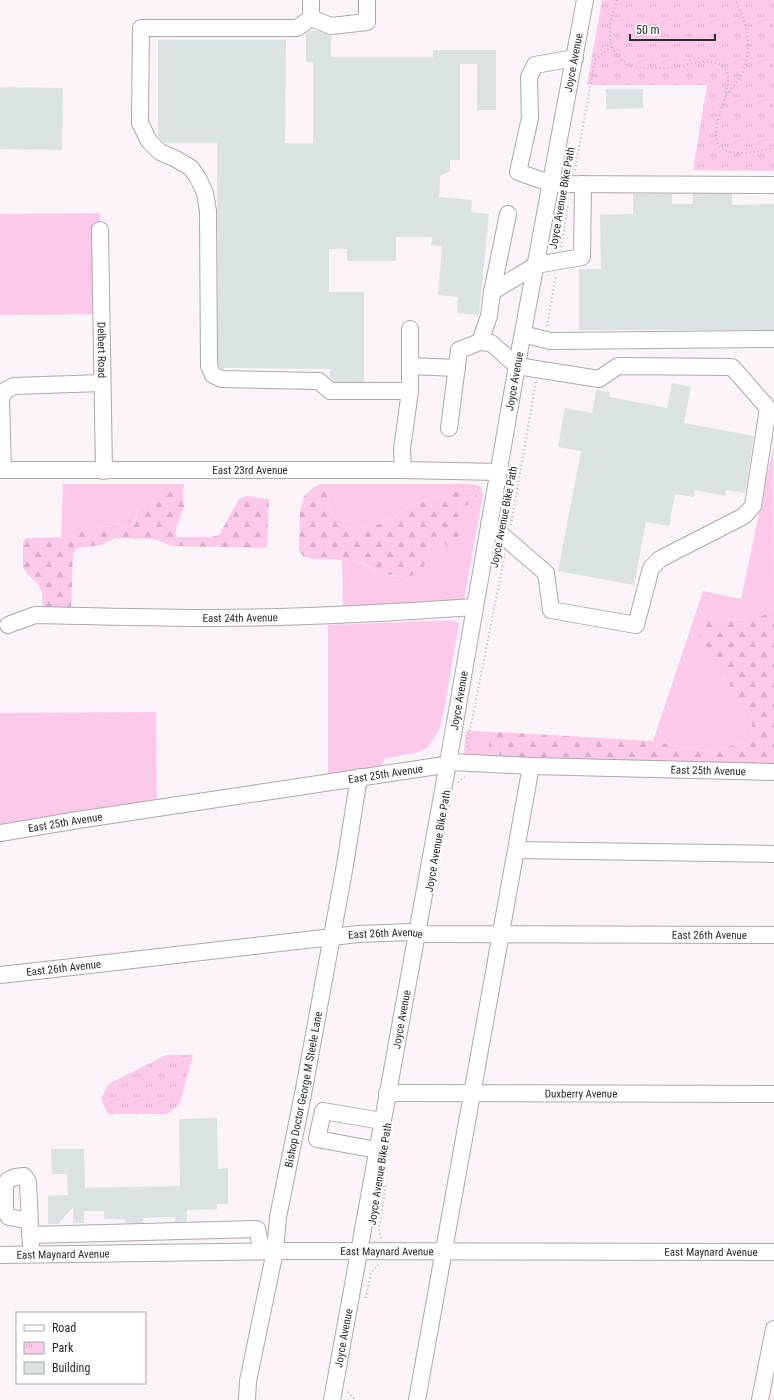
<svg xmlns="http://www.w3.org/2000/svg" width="774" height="1400" font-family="'Roboto Condensed',sans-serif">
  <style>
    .grass { fill: #fdc9ea }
    .forest { fill: url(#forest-firs) }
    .park { fill: url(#park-tufts) }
    .building { fill: #dae3e2 }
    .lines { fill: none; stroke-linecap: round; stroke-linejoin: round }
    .minor-casing { stroke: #afa7ac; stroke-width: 18 }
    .path { stroke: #b9b4b7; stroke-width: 2; stroke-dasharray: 1 3; stroke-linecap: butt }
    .minor { stroke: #fff; stroke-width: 16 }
    .labels { text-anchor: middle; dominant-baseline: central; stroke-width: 4; stroke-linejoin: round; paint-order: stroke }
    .street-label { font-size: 11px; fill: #2c292b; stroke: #fff }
  </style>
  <defs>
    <pattern id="forest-firs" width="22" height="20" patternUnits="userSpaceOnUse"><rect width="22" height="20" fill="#fdc9ea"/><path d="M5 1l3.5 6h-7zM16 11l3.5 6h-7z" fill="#d9adc9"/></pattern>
    <pattern id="park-tufts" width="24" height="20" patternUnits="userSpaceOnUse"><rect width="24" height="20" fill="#fdc9ea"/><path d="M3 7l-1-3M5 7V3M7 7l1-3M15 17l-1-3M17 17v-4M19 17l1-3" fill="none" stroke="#d9adc9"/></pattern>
  </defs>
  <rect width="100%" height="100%" fill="#faf3f7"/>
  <path class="grass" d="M100,213V314L0,315V214Z
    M773,447L774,609L756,619L709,620L700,644L751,715L752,728L749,741L730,746L714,753L653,741L703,591L741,599Z
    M63,484H184L183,496L179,491L140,505L133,524L129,526L92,527L78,537L61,538Z
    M321,484H469L480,486L483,495L464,600L451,607L343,612L342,560C361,560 366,567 381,573C388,577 398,576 406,577L426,562L430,540L434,535L443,541L449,550L459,530L458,514L463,506L477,495L474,491L470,488L462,489L446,496L422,500L377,525L347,528L339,524L332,515L326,490Z
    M453,620L459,623L445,705L439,730L427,748L416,753L386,758L380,768L328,774V625Z
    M156,712L157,803L0,827V713Z
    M466,731L498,732L490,735L488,738L489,746L519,759L463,758Z"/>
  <path class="forest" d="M321,484L326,490L332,515L339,524L347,528L377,525L422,500L446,496L462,489L470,488L474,491L477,495L473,503C452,509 460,515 459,531C458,536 456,542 455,547L449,550L443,541L434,536L430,540L426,562L420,573L406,577L382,574L363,563L350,560L311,559L303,556L299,550L300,512L304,496L313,488Z
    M171,491H179L183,496L184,507L175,532L177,537H212L219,535L239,499L246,496L268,499L269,501L267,544L265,548L172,546L154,539L115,538L101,545L77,548L73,553L71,610H43L42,592L38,584L28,575L23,567V542L26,538L77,537L83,529L92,527L129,526L134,524L140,505L146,501Z
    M774,609V767L519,759L500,755L489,746L488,738L490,735L498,732L653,741L714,753L730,746L749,741L752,728L751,715L700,644V629L709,620L756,619Z"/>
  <path class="park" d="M602,0H774V171L693,170L707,85H587Z
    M166,1055H193L180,1103L168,1114H108L101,1099L108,1084Z"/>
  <path class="building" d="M309,31H318L331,35V57H433V50H496V110H477V64H460V160H450V171L440,176L439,197L472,200L471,212L489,214L479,315L457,313L458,297L438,295L442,246L431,245L432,237H396V261H347V249H329V292H364V382H334L330,378V369L220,368L218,364L217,143H165L158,136V40H286L285,143H313V62H306V33Z
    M0,87L63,88L62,150L0,149Z
    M606,89H643V108L606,109Z
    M633,194H672V204H693V194H732V205L774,204V330H579V269H601L600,215L633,214Z
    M672,383L691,387L684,423L754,436L745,493L726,490L725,496L695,490L694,497L675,494L669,526L646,522L634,585L558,571L581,451L558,447L565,408L592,413L596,390L610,392L609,397L667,408Z
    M217,1118L218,1169L228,1168V1204H217V1209L187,1210V1221L175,1222V1217L143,1218V1223H125V1219H104V1211H84V1223H73V1207L58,1224H48V1196L68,1195L67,1174H52L51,1149H84L85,1188L180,1186L179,1119Z"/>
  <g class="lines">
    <g class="minor-casing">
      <g id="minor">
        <path d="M311,0V18L297,28H141L140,123L149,141L160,152L176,159L191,168L198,178L205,193L208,211L209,366L213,375L222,379L319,381L330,391H410L402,449L403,470"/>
        <path d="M311,18L331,26L367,22V0"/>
        <path d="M575,58L535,65L529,77L530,118L518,172L552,184L774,185"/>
        <path id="s1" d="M100,230L104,471"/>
        <path d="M492,292L508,214"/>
        <path d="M523,334L550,341L774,339"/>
        <path d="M480,342L489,316L492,292L536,265L582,257L583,184"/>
        <path d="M410,366L457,368"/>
        <path d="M410,391V329"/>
        <path d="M449,428L459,350L480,342L491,343L517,366L599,379L618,366L732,367L768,408L753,506L744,516L660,559L651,568L636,625L551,610L546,573L489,524"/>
        <path id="s2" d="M0,470H403L499,472"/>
        <path d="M3,470L1,398L6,390L14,386L102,383"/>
        <path id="s3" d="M8,625L35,615C94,616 152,618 211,618C299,618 387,613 474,607"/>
        <path id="s4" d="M0,833L78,820L444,765L452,762L531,766L774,772"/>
        <path d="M516,850L774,854"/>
        <path id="s5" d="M0,975L81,966L358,934L412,932L421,934L774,935"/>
        <path id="s6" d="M387,1093L774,1094"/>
        <path d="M377,1150L317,1139L323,1111L382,1121"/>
        <path d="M30,1221L9,1217L5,1211V1186L8,1180L15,1177L24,1176L28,1182L31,1245"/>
        <path d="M30,1235L257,1229L262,1251"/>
        <path id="s7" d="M0,1255L283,1251L774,1252"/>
        <path id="s8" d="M247,1400L248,1381L275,1251L278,1217L304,1089L345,865L359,777"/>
        <path id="s9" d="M332,1400L448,763L520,348L585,0"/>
        <path d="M417,1400L531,766"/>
        <path d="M760,1400L774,1329"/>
      </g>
    </g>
    <path class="path" d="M617,0C614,9 611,18 610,27C607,70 643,71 676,67C690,65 711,56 723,67C745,86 684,153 741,153C752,153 763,150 774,148
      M726,95C730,90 735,85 738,80C755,54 748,27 736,1L734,0
      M575,170L595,60L612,46
      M561,247L568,206
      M547,326L556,275
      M511,525L536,381
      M470,750L467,745L505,554
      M458,782L465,777
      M381,1238L379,1231L386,1183
      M366,1298L371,1272L378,1266V1264
      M348,1392L355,1400"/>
    <use href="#minor" class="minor"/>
  </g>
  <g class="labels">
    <g class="street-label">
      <text stroke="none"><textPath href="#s9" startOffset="1359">Joyce Avenue</textPath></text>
      <text transform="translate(562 198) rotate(-80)">Joyce Avenue Bike Path</text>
      <text stroke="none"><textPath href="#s1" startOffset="120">Delbert Road</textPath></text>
      <text stroke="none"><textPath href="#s9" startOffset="1035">Joyce Avenue</textPath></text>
      <text stroke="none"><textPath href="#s2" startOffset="250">East 23rd Avenue</textPath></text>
      <text transform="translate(504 517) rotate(-79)">Joyce Avenue Bike Path</text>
      <text stroke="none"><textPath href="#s3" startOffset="234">East 24th Avenue</textPath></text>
      <text stroke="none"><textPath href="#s9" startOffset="711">Joyce Avenue</textPath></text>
      <text stroke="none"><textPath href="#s4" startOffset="714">East 25th Avenue</textPath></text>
      <text stroke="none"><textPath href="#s4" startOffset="390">East 25th Avenue</textPath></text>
      <text stroke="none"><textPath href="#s4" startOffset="66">East 25th Avenue</textPath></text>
      <text transform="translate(438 841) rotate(-80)">Joyce Avenue Bike Path</text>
      <text stroke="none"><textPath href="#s5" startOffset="388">East 26th Avenue</textPath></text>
      <text stroke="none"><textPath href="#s5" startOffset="712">East 26th Avenue</textPath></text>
      <text stroke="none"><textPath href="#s5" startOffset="64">East 26th Avenue</textPath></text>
      <text stroke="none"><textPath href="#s9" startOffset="387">Joyce Avenue</textPath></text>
      <text stroke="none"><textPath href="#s8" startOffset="316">Bishop Doctor George M Steele Lane</textPath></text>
      <text stroke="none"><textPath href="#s6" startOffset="194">Duxberry Avenue</textPath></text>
      <text transform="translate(380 1174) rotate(-81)">Joyce Avenue Bike Path</text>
      <text stroke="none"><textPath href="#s7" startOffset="387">East Maynard Avenue</textPath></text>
      <text stroke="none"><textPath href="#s7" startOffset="711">East Maynard Avenue</textPath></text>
      <text stroke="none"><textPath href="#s7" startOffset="63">East Maynard Avenue</textPath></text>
      <text stroke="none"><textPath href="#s9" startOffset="63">Joyce Avenue</textPath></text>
    </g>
  </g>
  <rect x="16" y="1312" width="130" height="72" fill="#ffffff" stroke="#aba9aa"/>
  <rect x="24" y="1325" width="20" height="6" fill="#ffffff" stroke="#aba9aa"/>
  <text x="52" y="1332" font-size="12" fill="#2c292b">Road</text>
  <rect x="24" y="1342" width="20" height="12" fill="url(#park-tufts)" stroke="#aba9aa"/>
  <text x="52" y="1352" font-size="12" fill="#2c292b">Park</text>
  <rect x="24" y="1362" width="20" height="12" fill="#dae3e2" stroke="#aba9aa"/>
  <text x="52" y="1372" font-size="12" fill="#2c292b">Building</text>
  <path d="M630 34v6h85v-6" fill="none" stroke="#2c292b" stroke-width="2"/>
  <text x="636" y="34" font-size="12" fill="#2c292b" stroke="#ffffff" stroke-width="3" paint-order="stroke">50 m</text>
</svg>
